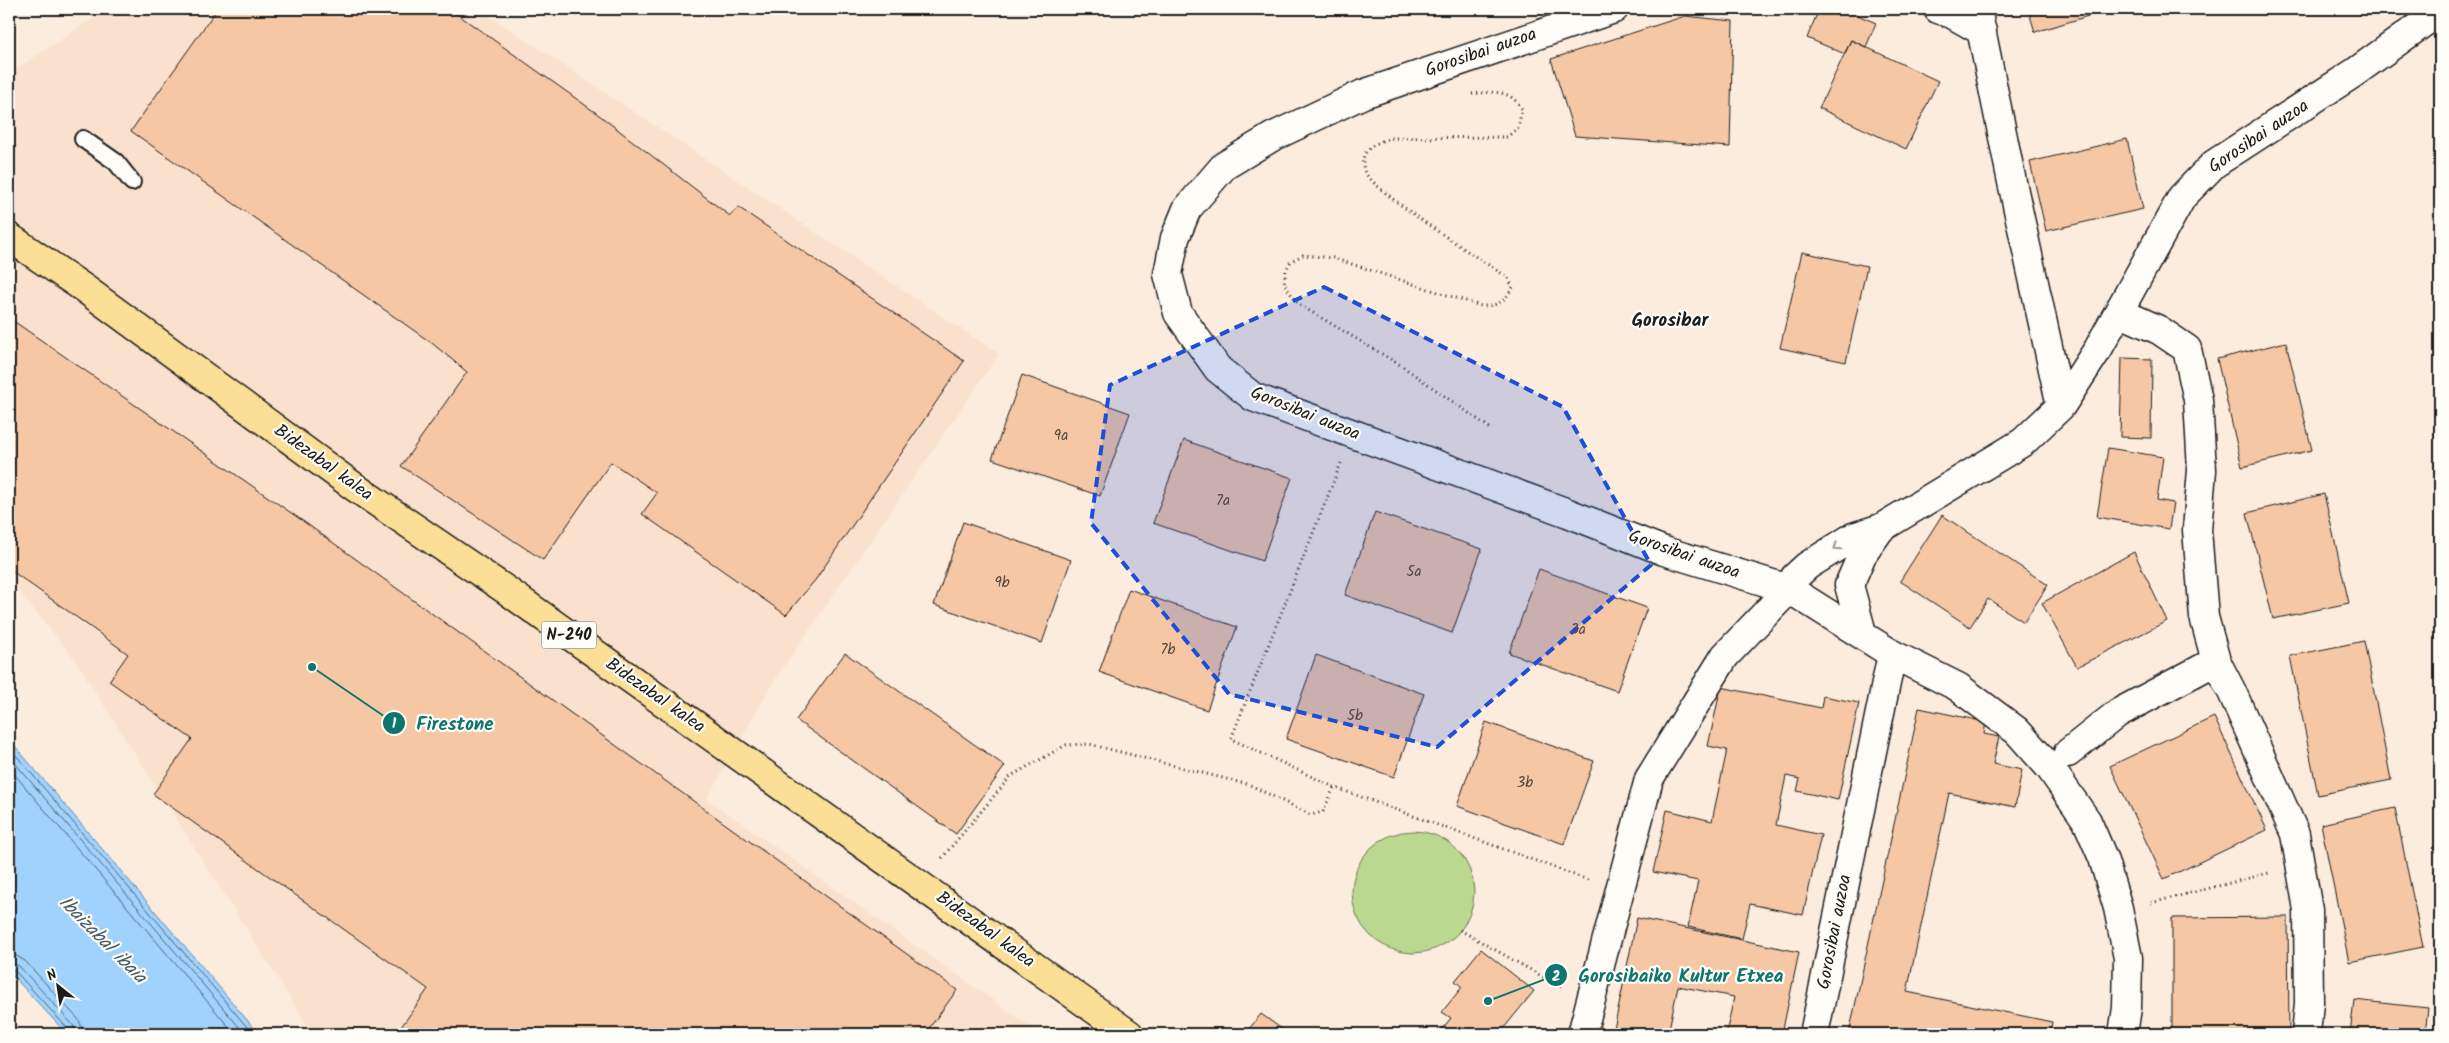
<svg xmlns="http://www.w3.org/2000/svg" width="2449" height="1043" font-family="Kalam,sans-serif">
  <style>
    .built { fill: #fae1cd }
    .green { fill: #bbd890; stroke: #6c7a56 }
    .water { fill: #9fd2fd; stroke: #6b89a3 }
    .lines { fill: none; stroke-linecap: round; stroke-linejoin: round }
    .shore { stroke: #506576; stroke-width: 1 }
    .building { fill: #f6c7a5; stroke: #1c1c1c }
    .lane-casing { stroke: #1c1c1c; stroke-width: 20 }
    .street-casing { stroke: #1c1c1c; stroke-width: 31 }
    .highway-casing { stroke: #1c1c1c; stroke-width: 31 }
    .path { stroke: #1c1c1c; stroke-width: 3; stroke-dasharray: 1 4; stroke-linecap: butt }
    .lane { stroke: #fdfcf7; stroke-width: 16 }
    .street { stroke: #fdfcf7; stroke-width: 28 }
    .highway { stroke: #fbdf96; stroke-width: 28 }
    .oneway { stroke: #989794 }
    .marked { fill: #1d4ed8; fill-opacity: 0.2; stroke: #1d4ed8; stroke-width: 4; stroke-dasharray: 10 6; stroke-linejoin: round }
    .labels { text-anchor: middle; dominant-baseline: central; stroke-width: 4.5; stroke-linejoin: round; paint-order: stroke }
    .number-label { font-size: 15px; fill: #52473e }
    .shield { fill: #fdfcf7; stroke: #605f5e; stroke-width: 1 }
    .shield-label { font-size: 16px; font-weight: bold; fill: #1c1c1c }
    .street-label { font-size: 18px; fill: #1c1c1c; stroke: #fdfcf7 }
    .neighbourhood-label { font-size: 19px; font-weight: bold; fill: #1c1c1c; stroke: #fdfcf7 }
    .water-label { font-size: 19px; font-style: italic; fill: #4a5c6b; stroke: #fdfcf7 }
    .leader { fill: none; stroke: #0f766e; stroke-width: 2 }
    .callout-dot { fill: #0f766e; stroke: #fdfcf7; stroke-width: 2 }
    .mark-label { font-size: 15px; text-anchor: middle; font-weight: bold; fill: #fff }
    .callout-label { font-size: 19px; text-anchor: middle; font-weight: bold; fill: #0f766e; stroke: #fdfcf7; stroke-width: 4.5; stroke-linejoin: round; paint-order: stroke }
  </style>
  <rect width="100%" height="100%" fill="#fbecde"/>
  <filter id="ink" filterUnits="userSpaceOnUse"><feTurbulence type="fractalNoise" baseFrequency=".02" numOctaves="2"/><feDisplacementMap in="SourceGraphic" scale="10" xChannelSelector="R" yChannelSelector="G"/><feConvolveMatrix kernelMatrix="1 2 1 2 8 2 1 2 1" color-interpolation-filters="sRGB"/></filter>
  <g filter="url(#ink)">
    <path class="built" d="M107,9H479L999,354L772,684L707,799L1041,1034H313L74,658L9,580V74Z"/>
    <path class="green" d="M1352 892a61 61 0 1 1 122 0a61 61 0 1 1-122 0Z"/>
    <path class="water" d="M9,739L259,1034H67L9,972Z"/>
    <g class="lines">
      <path class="shore" d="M9,747L253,1034
        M9,756L245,1034
        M9,768L235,1034
        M9,955L17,956L25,961L79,1020L84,1034
        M9,963L19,966L73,1025L76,1034
        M9,969L15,971L68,1029L70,1034"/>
    </g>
    <path class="building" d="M217,9H450L595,112L730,216L738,207L964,361L816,579L786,615L642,514L657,493L611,462L543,560L401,466L467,372L433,344L131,131Z
      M1819,9H1844L1876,23L1866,47L1851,40L1845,54L1807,38Z
      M2028,9H2104L2105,11L2035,32Z
      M1685,16L1733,21L1730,147L1575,136L1551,59Z
      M1851,40L1938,81L1906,149L1819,108Z
      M2127,139L2143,209L2046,231L2030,162Z
      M1802,252L1867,266L1846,362L1780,348Z
      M9,318L300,519L957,990L925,1034H396L428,989L153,794L192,739L109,681L128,654L9,569Z
      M2286,342L2312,450L2242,467L2217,359Z
      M2122,358L2152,359L2151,438L2120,437Z
      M1022,375L1130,413L1100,496L992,459Z
      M1184,440L1292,478L1262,561L1153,523Z
      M2108,448L2163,457L2157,500L2173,503L2169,529L2097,517Z
      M2324,494L2349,603L2273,619L2247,513Z
      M1375,512L1482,549L1452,633L1345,595Z
      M1942,515L2048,585L2024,622L1988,599L1970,627L1900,581Z
      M963,522L1071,560L1042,643L934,605Z
      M2134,552L2167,621L2077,667L2042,603Z
      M1539,569L1647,608L1617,691L1509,653Z
      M1129,589L1237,627L1207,710L1099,672Z
      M2364,641L2391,780L2318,795L2290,656Z
      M845,653L1005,766L956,834L796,720Z
      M1316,655L1424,694L1394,777L1286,739Z
      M1721,687L1821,708L1823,696L1859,703L1838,800L1797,791L1800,779L1786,776L1776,825L1821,835L1803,915L1750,904L1742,939L1688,927L1698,881L1653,872L1667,810L1712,821L1727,750L1708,746Z
      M1919,708L1986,722L1984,734L1999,737L1993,764L2022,770L2015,807L1949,793L1907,992L2052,1022L2050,1034H1849Z
      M2214,717L2267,830L2164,879L2110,766Z
      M1486,722L1594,761L1564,844L1457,806Z
      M2395,808L2423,947L2349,962L2321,824Z
      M2288,917L2289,1034H2172V918Z
      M1637,918L1799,952L1782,1034H1726L1734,997L1678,986L1668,1034H1613Z
      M1481,949L1534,991L1499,1034H1438L1451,1018L1442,1012L1462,987L1455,981Z
      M2354,1000L2428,1008L2425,1034H2350Z
      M1261,1014L1286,1032L1284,1034H1245Z"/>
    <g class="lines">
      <g class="lane-casing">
        <path id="lane" d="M83,139L116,162L132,182"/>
      </g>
      <g class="street-casing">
        <path id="street" d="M1614,9L1363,94L1272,137L1224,166L1187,209L1175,238L1168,274L1178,313L1218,369L1253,397L1568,513L1664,551L1789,589L1892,654L1958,687L2017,731L2050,768L2087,821L2103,858L2118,908L2128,958L2127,1008L2123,1034
          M1938,9L1952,14L1982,31
          M1977,9L2012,182L2061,406
          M2119,312L2159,330L2187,349L2198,400L2202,470L2197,530L2204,617L2216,661L2232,692L2295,834L2308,910L2309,1003L2306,1034
          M1862,633L1849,585L1862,555L1881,528
          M2068,753L2118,713L2216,661
          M1582,1034L1649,779L1725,656L1789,589L1795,577L1807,566L1853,537L1881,528L2023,442L2061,406L2098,349L2182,197L2214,164L2354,73L2440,11
          M1814,1034L1892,654"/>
      </g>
      <g class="highway-casing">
        <path id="highway" d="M9,237L85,289L356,488L506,590L1129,1034"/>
      </g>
      <path class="path" d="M1472,94C1493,92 1509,88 1522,109L1518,128L1507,137L1392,138C1376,142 1358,150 1364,170C1370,190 1483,261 1507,277L1513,287C1504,302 1499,306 1481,306L1333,258L1303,255L1291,261L1286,270L1284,284L1298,304L1402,366L1490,428
        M1341,463L1231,739L1334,787L1588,880
        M942,858L1011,776L1066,745L1089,744L1250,785L1311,815L1323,812L1334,787
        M2151,903L2269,873
        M1460,930L1561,987"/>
      <use href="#lane" class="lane"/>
      <use href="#street" class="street"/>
      <use href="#highway" class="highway"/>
    </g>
    <defs><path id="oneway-chevron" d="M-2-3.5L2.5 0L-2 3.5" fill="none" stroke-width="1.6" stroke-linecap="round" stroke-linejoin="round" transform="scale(1.25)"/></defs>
    <use class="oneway" href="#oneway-chevron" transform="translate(1837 547) rotate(147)"/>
  </g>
  <path class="marked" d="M1324,287L1563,407L1651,565L1437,747L1229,694L1091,523L1110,385Z"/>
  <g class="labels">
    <g class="number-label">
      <text x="1061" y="436">9a</text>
      <text x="1223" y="501">7a</text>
      <text x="1414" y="572">5a</text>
      <text x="1002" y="583">9b</text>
      <text x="1578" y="630">3a</text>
      <text x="1168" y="650">7b</text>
      <text x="1355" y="716">5b</text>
      <text x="1525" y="783">3b</text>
    </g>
    <rect class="shield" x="541.5" y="621.5" width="55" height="27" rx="4"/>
    <g class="shield-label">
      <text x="569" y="635">N-240</text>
    </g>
    <g class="street-label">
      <text transform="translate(1481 53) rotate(-19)">Gorosibai auzoa</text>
      <text transform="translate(2259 137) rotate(-34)">Gorosibai auzoa</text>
      <text transform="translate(1305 414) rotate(22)">Gorosibai auzoa</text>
      <text transform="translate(323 463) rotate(36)">Bidezabal kalea</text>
      <text transform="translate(1684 555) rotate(19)">Gorosibai auzoa</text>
      <text transform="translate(655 696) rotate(35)">Bidezabal kalea</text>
      <text transform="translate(985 930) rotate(36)">Bidezabal kalea</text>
      <text transform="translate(1835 932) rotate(-79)">Gorosibai auzoa</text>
    </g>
    <g class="neighbourhood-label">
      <text x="1670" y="321">Gorosibar</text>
    </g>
    <g class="water-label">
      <text transform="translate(102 940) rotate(45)">Ibaizabal ibaia</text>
    </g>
  </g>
  <path class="leader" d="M312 667L394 723M1488 1001L1556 975"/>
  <g class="callout-dot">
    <circle cx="312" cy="667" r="5"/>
    <circle cx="1488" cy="1001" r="5"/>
    <circle cx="394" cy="723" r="12"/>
    <circle cx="1556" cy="975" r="12"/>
  </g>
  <g class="mark-label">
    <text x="394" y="728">1</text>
    <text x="1556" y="981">2</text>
  </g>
  <g class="callout-label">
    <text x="455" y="730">Firestone</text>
    <text x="1681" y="982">Gorosibaiko Kultur Etxea</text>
  </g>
  <rect width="2449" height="1043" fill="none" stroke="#fdfcf7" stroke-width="30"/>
  <rect x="15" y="15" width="2419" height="1013" fill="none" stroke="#1c1c1c" stroke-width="2" filter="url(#ink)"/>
  <g transform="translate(58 986) rotate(330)" stroke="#fdfcf7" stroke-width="4" paint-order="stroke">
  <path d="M0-4L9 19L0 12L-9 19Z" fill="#1c1c1c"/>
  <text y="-8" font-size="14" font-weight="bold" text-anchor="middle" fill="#1c1c1c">N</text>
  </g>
</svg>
